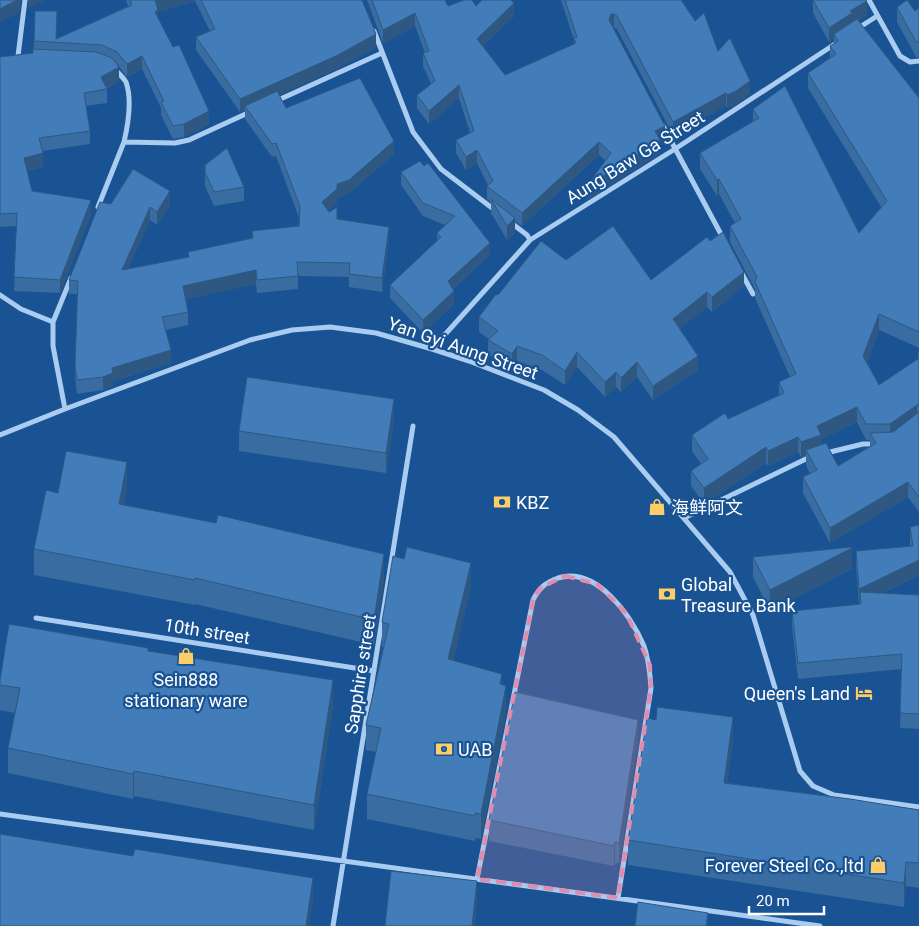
<svg xmlns="http://www.w3.org/2000/svg" width="919" height="926" font-family="Roboto,'Noto Sans SC',sans-serif">
  <style>
    .lines { fill: none; stroke-linecap: round; stroke-linejoin: round }
    .street { stroke: #a9ccf0; stroke-width: 5 }
    .wall { fill: #396ca0; fill-rule: evenodd }
    .shaded-wall { fill: #2e5882 }
    .building { fill: #427dba; stroke: #2e5882 }
    .marked { fill: #e08cad; fill-opacity: 0.2; stroke: #e08cad; stroke-width: 4; stroke-dasharray: 10 6; stroke-linejoin: round }
    .labels { text-anchor: middle; dominant-baseline: central; stroke-width: 4.5; stroke-linejoin: round; paint-order: stroke }
    .street-label { font-size: 18px; fill: #fff; stroke: #195393 }
    .poi-label { font-size: 18px; fill: #fff; stroke: #195393; text-anchor: start }
  </style>
  <rect width="100%" height="100%" fill="#195393"/>
  <g class="lines">
    <path class="street" d="M869,0L900,56L910,62L919,61
      M857,29L877,16
      M374,31L413,132L441,169L496,211
      M18,56L25,0
      M115,69C118,73 124,78 126,82C132,99 128,125 124,142
      M276,101L382,53
      M663,126L723,238
      M98,207L124,142L175,143L189,140L250,112
      M510,222L527,235L530,240
      M741,272L753,294
      M0,295L21,309L53,322
      M432,349L530,240L675,149L835,44
      M65,409L53,346V322L71,278
      M0,435L65,409L250,340L292,330L330,327L376,333L432,349L469,361L544,390L578,410L614,437L730,572L753,615L800,771L813,786L834,795L919,807
      M826,453L863,444H876
      M684,518L810,457
      M36,618L374,671
      M0,814L820,926
      M477,879L533,600C539,588 546,582 558,578C597,566 631,616 644,646C649,660 650,673 651,688L618,898
      M333,926L413,426"/>
  </g>
  <path class="wall" d="M126,0H362L376,47L338,68L279,95L286,108L394,154L349,193L337,198V203L328,211L337,219L389,240L382,292L349,287V277L298,276V289L257,293L256,284L186,299L188,312V325L166,330L171,363L113,381V386L103,390L77,394L75,377L77,294H69V280L111,204L170,205L157,225L150,220L128,269L188,257V252L252,238V231L299,226V218L276,156L272,157L245,119V110L240,112L196,50V37L210,31L195,1L158,12V19L209,124L184,137L173,139L161,115V108L142,69L127,77L117,64L119,81L107,88V103L86,106L90,131V144L42,151L43,167L27,171L32,191L91,214L60,293L14,291L17,226L0,227V57L33,53L34,41L57,39L128,6Z
    M367,0H445L448,6H476L514,16L483,46L505,75L574,44V40L561,0H681L718,51L750,94L736,104L727,108L726,106L673,135L617,29L613,27L665,139L660,142V153L586,200L606,161L599,155L522,226L515,221V232L507,240L491,213V202L487,199V186L488,185L477,163L466,170L456,153V140L470,133L459,98L429,124L417,108V95L431,84L423,66V53H425L415,26L383,43Z
    M813,0H866L867,15L858,20L919,98V348L879,330L867,362L879,385L918,359V352H919V512L908,497L830,543L803,493V477L810,474L806,465V456L801,457L798,452L768,466L766,463L704,504L691,486V471L701,464L692,451V435L779,396V382L790,377L755,298V289L730,242V226L735,223L719,194L717,196L700,169V153L753,121V109L859,233L881,207L808,88V73L830,58V46L834,44V39L829,42L813,13ZM857,422L866,440H870V446L838,466L821,444V439Z
    M897,7L915,11L919,8V57H916L897,22Z
    M420,161L490,255L453,289L454,304L423,333L390,298V285L437,241V233L445,225L423,216L401,185V172Z
    M205,165L244,187V201L214,206L205,186Z
    M710,241L744,286L712,312L707,307L680,328L698,370L653,400L637,377L621,392L616,387L605,397L577,367L565,385L542,370L517,361L512,369L488,354V340L489,339L479,332V317L498,295L566,260L651,280Z
    M394,419L386,473L239,451V431Z
    M127,487L123,505L384,579L374,645L195,604V605L34,575V549L58,493Z
    M919,525V575L883,593L919,595V729L900,728L902,669L798,679L792,626V611L859,604L856,567V551L910,546V527Z
    M753,557L852,569L770,611L753,577Z
    M471,587L453,661L502,685L506,711L481,839L475,838V841L367,819V794L376,752L366,750V725L383,647H382V622Z
    M148,651L333,705L314,830L134,796L133,799L8,773V748L15,713L0,710V680Z
    M656,720L733,742L727,783L919,810V888L906,886L904,907L628,865V840Z
    M638,740L619,863H615L614,866L489,841V820Z"/>
  <path class="shaded-wall" d="M17,0H21L19,13L0,22V9Z
    M28,0H45L28,8Z
    M155,0H195V1L158,12V23L155,25Z
    M867,1V15L834,34V39L829,42V28L850,11Z
    M514,3V16L477,52V39Z
    M415,13V26L383,43V30Z
    M611,14H614V27H611L609,20Z
    M376,34V47L338,68L248,109L245,106V110L240,112V99Z
    M142,56V69L127,77V64Z
    M119,67V81L101,91V77Z
    M750,81V94L736,104L727,108V95Z
    M459,85V98L429,124V111Z
    M726,93V106L673,135V122Z
    M209,111V124L184,137V124Z
    M665,126V139L660,142V153L586,200V187L655,131Z
    M394,141V154L349,193L337,198V203L322,216V202L337,184Z
    M599,142V155L522,226V213Z
    M477,150V163L466,170V157Z
    M43,153V167L24,172V158Z
    M719,179V194L717,196V180Z
    M170,191V205L157,225V212Z
    M91,200V214L60,293V280Z
    M150,207V220L122,283V270Z
    M515,218V232L507,240V226Z
    M389,227V240L382,292V278Z
    M490,243V255L448,293V281Z
    M256,270V284L183,300V286Z
    M744,272V286L712,312V297Z
    M454,291V304L423,333V320Z
    M707,292V307L673,334V319Z
    M879,314V330L863,371V356Z
    M517,346V361L512,369V354Z
    M171,350V363L113,381V386L103,390V377L112,368Z
    M577,352V367L565,385V371Z
    M698,356V370L653,400V386Z
    M637,362V377L621,392V378Z
    M616,372V387L605,397V382Z
    M394,399V419L386,473V453Z
    M917,405V420L890,440V424Z
    M857,407V422L821,439V450H806V456L801,457V442L817,426Z
    M798,437V452L768,466V451Z
    M766,447V463L704,504V488Z
    M127,462V487L119,529V504Z
    M908,482V497L830,543V528Z
    M852,548V569L770,611V590Z
    M384,554V579L374,645V620Z
    M919,560V575L861,604L860,592L859,604V589Z
    M471,563V587L448,684V659Z
    M502,674V699L500,684Z
    M333,680V705L314,830V805Z
    M506,686V711L481,839V814Z
    M733,717V742L724,807V783Z
    M638,720V740L619,863V843Z
    M134,771V796L133,799V774Z
    M615,842V863L614,866V846Z
    M906,862V886L904,907V883Z
    M313,878V903L309,926H306Z
    M477,881V906L475,926H472Z
    M708,913V926H706Z"/>
  <path class="building" d="M0,0H17L0,9Z
    M130,0H155L158,10L155,12L173,47L179,45L209,111L184,124L173,126L161,102L164,101L142,56L127,64L117,52L102,45L34,41L35,11H57L56,39L132,5Z
    M201,0H362L376,34L338,55L240,99L196,37L215,29Z
    M372,0H445L448,6L464,0H472L476,6L482,0H511L514,3L477,39L505,75L576,43L574,38L577,37L565,0H681L695,21L704,13L718,51L730,38L750,81L736,91L727,95L726,93L673,122L617,16L614,14H611L609,20L665,126L655,131L660,140L586,187L611,153L599,142L522,213L487,186L493,181L477,150L466,157L456,140L474,131L459,85L429,111L417,95L435,81L423,53L429,51L415,13L383,30Z
    M813,0H866L867,1L850,11L852,13L829,28Z
    M907,0L915,11L919,8V42H916L897,7Z
    M857,19L919,98V332L879,314L863,356L879,385L919,358V404L917,405L890,424H866L857,407L817,426L821,435L801,442L798,437L768,451L766,447L704,488L691,471L708,459L692,435L725,413L728,419L784,393L779,382L796,374L755,282L757,277L730,226L741,219L719,179L717,180L700,153L759,118L753,109L785,86L859,233L887,201L808,73L836,54L830,46L838,41L834,34Z
    M33,49L96,52L112,58L119,67L101,77L107,89L84,93L90,131L39,138L43,153L24,158L32,191L91,200L60,280L14,277L17,213L0,214V57L33,53Z
    M360,78L394,141L349,180L337,184V189L322,202L329,212L337,207V219L389,227L382,278L349,274L350,263L297,262L298,276L257,280L256,270L183,286L188,312L162,317L171,350L112,368L113,373L103,377L77,380L75,364L78,281L69,280L100,202L111,204L133,169L170,191L157,212L150,207L122,270L189,257L188,252L253,238L252,231L299,226L300,206L276,143L272,144L245,106L277,91L286,108Z
    M227,148L244,187L214,192L205,172V165Z
    M420,161L424,166L428,163L490,243L448,281L454,291L423,320L390,285L441,237L437,233L455,216L423,203L401,172Z
    M491,199L515,218L507,226Z
    M613,226L651,280L707,237L710,241L723,232L744,272L712,297L707,292L673,319L698,356L653,386L637,362L621,378L616,372L605,382L577,352L565,371L542,355L517,346L512,354L488,340L498,331L479,317L496,294L498,295L541,241L566,260Z
    M247,377L394,399L386,453L239,431Z
    M919,412V497L908,482L830,528L803,477L817,470L806,450L826,443L838,466L876,443L870,433L893,432Z
    M66,451L127,462L119,504L216,523L218,515L384,554L374,620L195,578V580L34,549L46,490L58,493Z
    M919,525V560L859,589L856,551L913,546L910,527Z
    M407,547L471,563L448,659L502,674L500,684L506,686L481,814L475,813V816L367,794L381,728L366,725L389,624L382,622L393,556L404,559Z
    M852,547V548L770,590L753,557Z
    M860,592L919,595V714L900,713L902,654L798,663L792,611L861,604Z
    M9,624L148,648V651L333,680L314,805L134,771L133,774L8,748L20,688L0,685V680Z
    M515,692L638,720L619,843L615,842L614,846L489,820Z
    M657,707L733,717L724,783L850,799L919,810V863L906,862L904,883L628,840L647,718L656,720Z
    M0,834L133,856L135,849L313,878L306,926H0Z
    M391,871L477,881L472,926H385Z
    M638,902L708,913L706,926H635Z"/>
  <path class="marked" d="M565,576L597,584L626,613L650,665L651,688L618,898L477,879L533,600L540,588Z"/>
  <defs>
    <g id="bank-bare" transform="scale(1.35)"><path d="M-6-4H6V4H-6ZM0-2.3a2.3 2.3 0 1 0 0 4.6a2.3 2.3 0 1 0 0-4.6Z" fill="#ffcd68" stroke="#195393" stroke-width="2.5" paint-order="stroke"/></g>
    <g id="shop-bare" transform="scale(1.35)"><path d="M-5-2.5h2.3a2.7 3.5 0 0 1 5.4 0H5L5.5 6h-11ZM-1.5-2.5h3a1.5 2.3 0 0 0-3 0Z" fill="#ffcd68" stroke="#195393" stroke-width="2.5" paint-order="stroke"/></g>
    <g id="hotel-bare" transform="scale(1.35)"><path d="M-6-4.5h1.5V1H6V5H4.5V3h-9V5H-6ZM-4 0a1.8 1.8 0 1 1 3.6 0ZM.5 0V-2.5h3Q6-2.5 6 0Z" fill="#ffcd68" stroke="#195393" stroke-width="2.5" paint-order="stroke"/></g>
  </defs>
  <g fill-rule="evenodd">
    <use href="#bank-bare" x="502" y="502"/>
    <use href="#shop-bare" x="657" y="507"/>
    <use href="#bank-bare" x="667" y="594"/>
    <use href="#shop-bare" x="186" y="656"/>
    <use href="#hotel-bare" x="864" y="693"/>
    <use href="#bank-bare" x="444" y="749"/>
    <use href="#shop-bare" x="878" y="865"/>
  </g>
  <g class="labels">
    <g class="street-label">
      <text transform="translate(635 157) rotate(-32)">Aung Baw Ga Street</text>
      <text transform="translate(463 348) rotate(19)">Yan Gyi Aung Street</text>
      <text transform="translate(207 631) rotate(9)">10th street</text>
      <text transform="translate(360 674) rotate(-81)">Sapphire street</text>
    </g>
    <g class="poi-label">
      <text x="516" y="502">KBZ</text>
      <text x="671" y="507">海鲜阿文</text>
      <text x="681" y="584">Global<tspan x="681" dy="21">Treasure Bank</tspan></text>
      <text x="186" y="679" text-anchor="middle">Sein888<tspan x="186" dy="21">stationary ware</tspan></text>
      <text x="850" y="693" text-anchor="end">Queen's Land</text>
      <text x="458" y="749">UAB</text>
      <text x="864" y="865" text-anchor="end">Forever Steel Co.,ltd</text>
    </g>
  </g>
  <path d="M749 906v8h75v-8" fill="none" stroke="#ffffff" stroke-width="2.5"/>
  <text x="756" y="906" font-size="15" fill="#ffffff" stroke="#195393" stroke-width="4" paint-order="stroke">20 m</text>
</svg>
